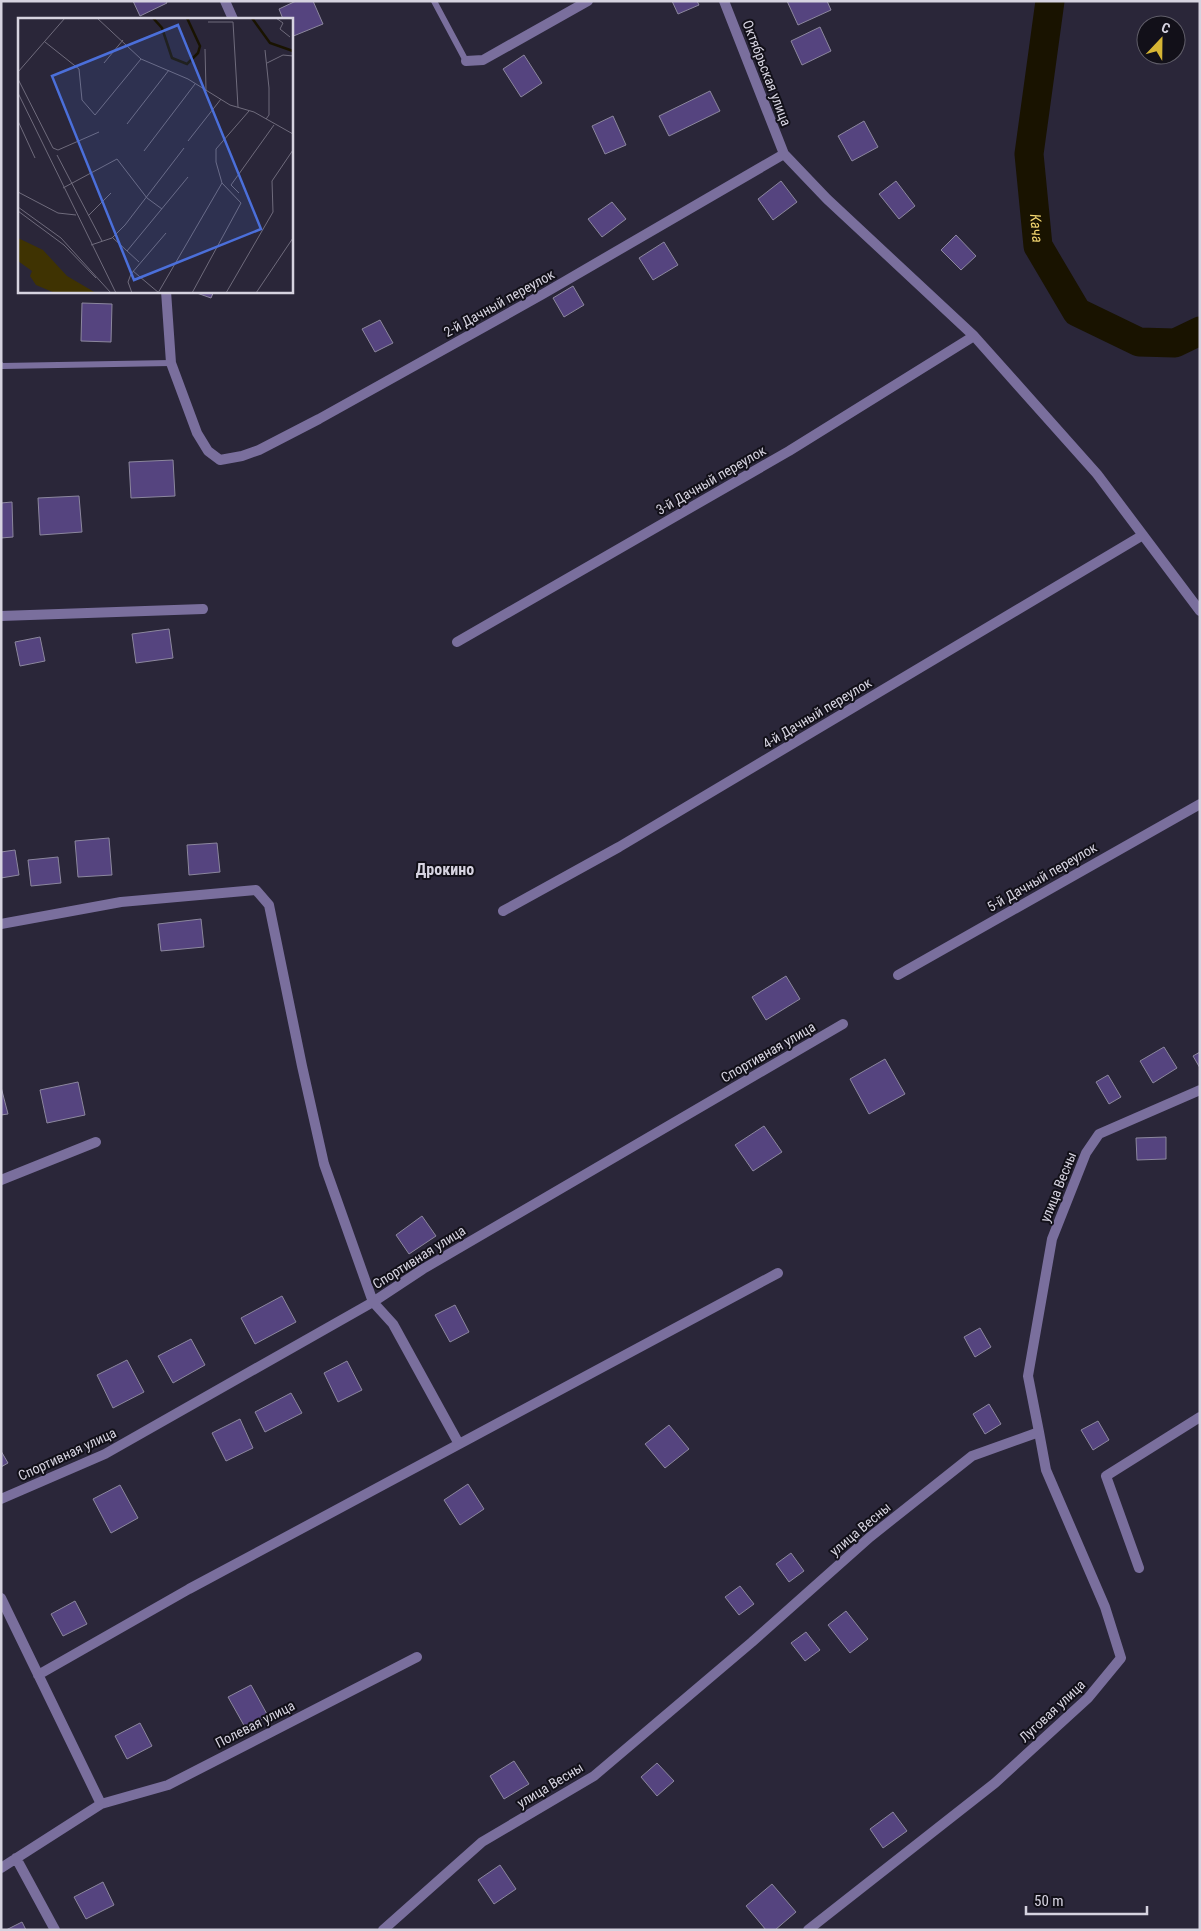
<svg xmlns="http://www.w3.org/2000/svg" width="1201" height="1931" font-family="'Roboto Condensed',sans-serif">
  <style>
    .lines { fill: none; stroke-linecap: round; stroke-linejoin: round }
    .river { stroke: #191300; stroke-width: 29 }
    .building { fill: #55447f; stroke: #8c879e }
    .lane { stroke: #7a6f9d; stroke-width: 6 }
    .street { stroke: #7a6f9d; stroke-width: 10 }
    .labels { text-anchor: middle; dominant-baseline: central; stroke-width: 4; stroke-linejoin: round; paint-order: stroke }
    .street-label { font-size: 14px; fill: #d6d3e0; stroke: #121019 }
    .water-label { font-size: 15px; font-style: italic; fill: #f4d770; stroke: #121019 }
    .quarter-label { font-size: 16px; font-weight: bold; fill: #d6d3e0; stroke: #121019 }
    .inset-river { fill: none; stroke: #191300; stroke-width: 2.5 }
    .inset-road { fill: none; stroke: #6f6b7c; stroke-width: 1 }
    .view { fill: #4b6fda; fill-opacity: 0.15; stroke: #4b6fda; stroke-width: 2.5 }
    .inset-edge { fill: none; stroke: #d6d3e0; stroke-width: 2.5 }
  </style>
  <rect width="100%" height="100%" fill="#2a2639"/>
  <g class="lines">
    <path class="river" id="s1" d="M1050,1L1029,154L1038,246L1077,312L1139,342L1175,343L1200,331"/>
  </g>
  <path class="building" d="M133,1H166L167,3L140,16Z
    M296,1H313L323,24L291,37V19H283L279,9Z
    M672,1H697L699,5L678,14Z
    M787,1H827L831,10L798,25Z
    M820,27L831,51L802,65L791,41Z
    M524,55L542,83L521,97L503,69Z
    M710,91L720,111L669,136L659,116Z
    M613,116L626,145L605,154L592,126Z
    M864,121L878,147L852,161L838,136Z
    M781,181L797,202L773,220L758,199Z
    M896,181L915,206L899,219L879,194Z
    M612,202L626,219L602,237L588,219Z
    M956,235L976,256L961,270L941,250Z
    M664,242L678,265L653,280L639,258Z
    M573,286L584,305L564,317L553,298Z
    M191,291H214L211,298Z
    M82,303L112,304L111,342L81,341Z
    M380,320L393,343L375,352L362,329Z
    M173,460L175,496L131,498L129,462Z
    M79,496L82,532L40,535L38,498Z
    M12,502L13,537L1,538V503Z
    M169,629L173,658L136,663L132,634Z
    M40,637L45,661L20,666L15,642Z
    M109,838L112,875L78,877L75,841Z
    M217,843L220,872L189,875L187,845Z
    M15,850L19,875L1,878V852Z
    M58,857L61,883L31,886L28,860Z
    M201,919L204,947L161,951L158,924Z
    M786,976L800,999L766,1020L752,997Z
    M1164,1047L1177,1068L1153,1083L1140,1061Z
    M1200,1052V1068L1193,1056Z
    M885,1059L905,1094L869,1114L850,1079Z
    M1108,1075L1121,1097L1109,1104L1096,1082Z
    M78,1082L85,1115L47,1123L40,1090Z
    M1,1087L8,1114L1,1115Z
    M764,1126L782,1152L753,1171L735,1145Z
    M1166,1137V1159L1137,1160L1136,1138Z
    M422,1216L436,1236L409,1254L396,1235Z
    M282,1296L296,1322L255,1344L241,1318Z
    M455,1305L469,1332L450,1342L435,1315Z
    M980,1328L991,1347L975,1357L964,1337Z
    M191,1339L205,1365L173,1383L158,1356Z
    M127,1360L144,1392L113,1408L97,1375Z
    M347,1361L362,1390L338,1402L324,1373Z
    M291,1393L302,1413L265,1432L255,1412Z
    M989,1404L1001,1424L985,1434L973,1414Z
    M240,1419L253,1448L226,1461L212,1433Z
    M1098,1421L1109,1440L1093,1450L1081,1430Z
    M669,1425L689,1449L665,1468L645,1444Z
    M1,1451L8,1463L1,1467Z
    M468,1484L484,1509L460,1525L444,1500Z
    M120,1485L138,1518L111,1533L93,1499Z
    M791,1553L804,1571L789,1582L776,1564Z
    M740,1586L754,1604L739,1615L725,1597Z
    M75,1601L87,1624L63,1636L51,1614Z
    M846,1611L868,1639L850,1653L828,1625Z
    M806,1632L820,1650L805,1661L791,1643Z
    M251,1685L268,1716L246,1729L228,1697Z
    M140,1723L152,1746L127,1759L115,1736Z
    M514,1761L529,1784L504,1799L490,1776Z
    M657,1763L674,1781L657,1796L641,1777Z
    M893,1812L907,1831L883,1848L870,1829Z
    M500,1865L516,1889L494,1904L478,1880Z
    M103,1882L114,1905L86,1919L74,1897Z
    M772,1884L796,1912L775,1930H766L746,1906Z
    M22,1922L26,1930H6Z"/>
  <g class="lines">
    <path class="lane" d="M434,1L466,61
      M1,365L2,366L171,363"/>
    <path class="street" d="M225,1L233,19
      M724,1L784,154L827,199L974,336L1097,474L1200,611
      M466,61L483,60L588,1
      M166,291L171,363L197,433L208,451L220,460L242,456L259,450L319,419L543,294L784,154
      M1,616L203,609
      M457,642L789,451L974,336
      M503,911L619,847L1143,535
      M1,924L121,902L256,890L269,905L302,1066L324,1164L373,1302L393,1324L459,1444
      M898,975L1200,804
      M1,1180L96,1142
      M1,1499L105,1454L373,1302L423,1269L843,1024
      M1139,1568L1106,1476L1200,1417
      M1,1598L101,1804
      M38,1675L189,1589L778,1273
      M16,1858L55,1930
      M1,1868L101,1804L168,1785L417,1657
      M383,1930L482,1842L594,1776L752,1642L870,1537L972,1456L1039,1432L1028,1376L1052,1239L1086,1153L1099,1134L1200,1090
      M808,1930L995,1783L1088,1698L1121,1658L1105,1607L1046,1470L1039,1432"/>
  </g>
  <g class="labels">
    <g class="street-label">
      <text transform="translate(767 73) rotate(69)">Октябрьская улица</text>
      <text transform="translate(499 303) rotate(-29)">2-й Дачный переулок</text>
      <text transform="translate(711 480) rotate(-30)">3-й Дачный переулок</text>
      <text transform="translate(817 713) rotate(-31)">4-й Дачный переулок</text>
      <text transform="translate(1042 877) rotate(-30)">5-й Дачный переулок</text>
      <text transform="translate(768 1052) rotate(-30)">Спортивная улица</text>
      <text transform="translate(1058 1187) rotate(-68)">улица Весны</text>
      <text transform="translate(419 1257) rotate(-32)">Спортивная улица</text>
      <text transform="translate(67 1454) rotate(-25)">Спортивная улица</text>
      <text transform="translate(860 1529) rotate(-40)">улица Весны</text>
      <text transform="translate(1052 1711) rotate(-43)">Луговая улица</text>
      <text transform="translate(255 1724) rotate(-27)">Полевая улица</text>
      <text transform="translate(550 1785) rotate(-31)">улица Весны</text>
    </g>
    <g class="water-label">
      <text stroke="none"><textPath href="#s1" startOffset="229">Кача</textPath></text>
    </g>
    <g class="quarter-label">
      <text x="445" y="869">Дрокино</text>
    </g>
  </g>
  <g transform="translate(18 18)">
    <rect width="275" height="275" fill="#2a2639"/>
    <path d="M0,220L25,232L49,258L78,275H37L18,267L12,258L14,253L0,243Z" fill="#3f3302"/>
    <path class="inset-river" d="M135,0L144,10L154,40L169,46L180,35L182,28L169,0M234,0L252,25L275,33"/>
    <path class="inset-road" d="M79,0L123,41L170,61L212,87L236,94L275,116M258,0L265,5L262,11L272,19M190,4H215L220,89M27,24L61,51L64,82L77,97L123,41M187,31L188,72M247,32L251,70V97L248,101M86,45L105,22M249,45L265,37L275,38M0,54L47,0M0,61L35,130L40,132L81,114M0,75L98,275M0,103L17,140M109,106L151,52M170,123L203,81M126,133L177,66M39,137L84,223M45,170L99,141L129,180L144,191M0,174L40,195L58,197M221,175L213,167L256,107M0,189L43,220L93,275M0,193L46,227L78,260M70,198L93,175M95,220L121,244M73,227L94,220L107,207L166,130M109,233L170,159M115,253L141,275M114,275L110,264L113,256L148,215M140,275L204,165L198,144V131L231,93M174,275L223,185L204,165M208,275L255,194L254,163L275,132M238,275L275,220"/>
    <path class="view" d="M160,7L243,211L116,262L34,58Z"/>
    <rect width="275" height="275" class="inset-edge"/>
  </g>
  <rect width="1201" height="1931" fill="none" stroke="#d6d3e0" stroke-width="5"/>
  <g transform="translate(1161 40) rotate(22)"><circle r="24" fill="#121019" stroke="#605e69"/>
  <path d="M0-4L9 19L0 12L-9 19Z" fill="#d6b534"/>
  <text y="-8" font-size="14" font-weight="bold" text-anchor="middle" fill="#d6d3e0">С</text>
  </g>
  <path d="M1026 1906v8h121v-8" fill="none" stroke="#d6d3e0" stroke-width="2.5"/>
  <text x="1034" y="1906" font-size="15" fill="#d6d3e0" stroke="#121019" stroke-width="4" paint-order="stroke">50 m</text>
</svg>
